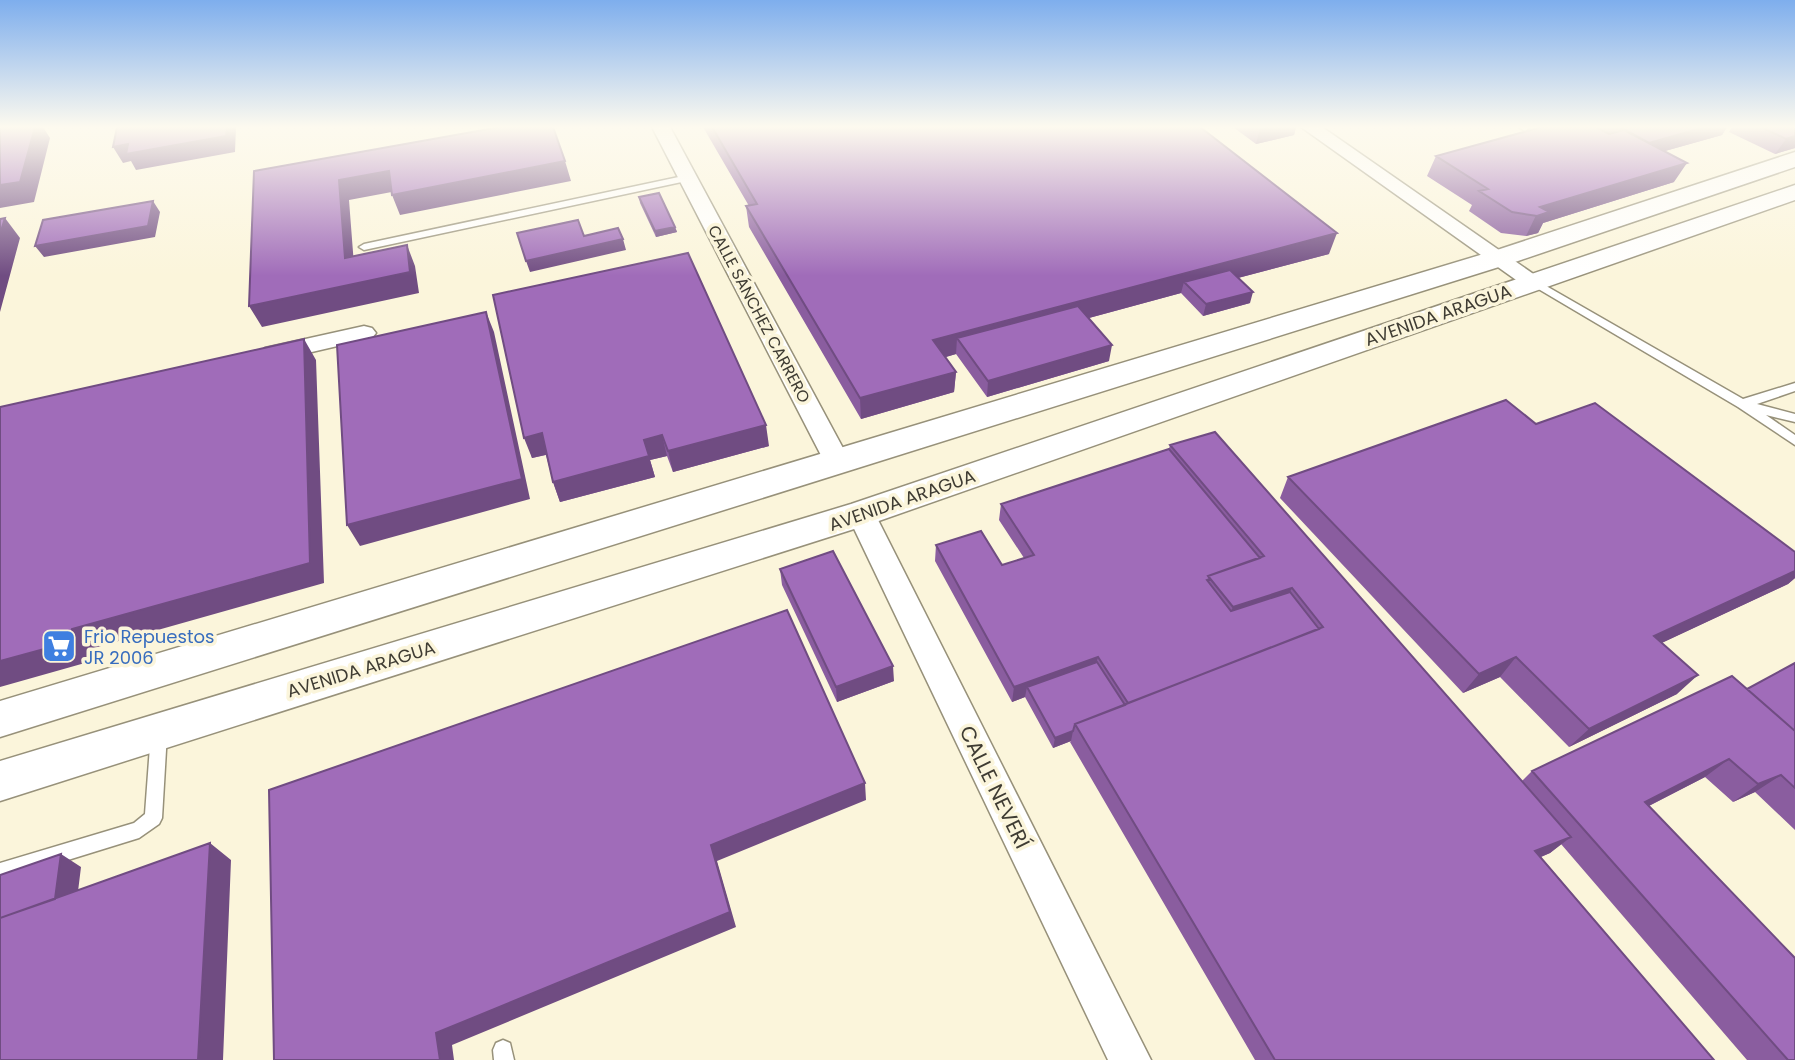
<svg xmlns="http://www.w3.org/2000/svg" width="1795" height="1060" font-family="Poppins,sans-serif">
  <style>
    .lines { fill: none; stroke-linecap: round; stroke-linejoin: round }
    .service-casing { stroke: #97917a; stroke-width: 3 }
    .minor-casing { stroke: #97917a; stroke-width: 3 }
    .tertiary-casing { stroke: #97917a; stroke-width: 3 }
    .service { fill: #fff; fill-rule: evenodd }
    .minor { fill: #fff; fill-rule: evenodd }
    .tertiary { fill: #fff; fill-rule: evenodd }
    .wall { fill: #8a5d9f }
    .shaded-wall { fill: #704c82 }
    .building { fill: #a06cb9; stroke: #704c82; stroke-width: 2 }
    .labels { text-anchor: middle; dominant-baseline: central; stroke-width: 7; stroke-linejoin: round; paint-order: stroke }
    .far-street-label { font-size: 16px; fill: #3f3c33; stroke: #fbf5db }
    .street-label { font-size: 18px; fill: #3f3c33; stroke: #fbf5db }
    .shop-label { font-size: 18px; fill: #366cbe; stroke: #fbf5db; text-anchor: start }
    .near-street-label { font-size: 21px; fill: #3f3c33; stroke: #fbf5db }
  </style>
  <rect width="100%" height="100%" fill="#fbf5db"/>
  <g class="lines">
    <g class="service-casing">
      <path id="service" d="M1530,127L1525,131L1520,128V127Z
        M688,175L691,176V180L364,250L359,247L364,244Z
        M1534,279L1743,399L1795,383V391L1757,404L1795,414V422L1766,415L1795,435V445L1738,407L1530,284V280Z
        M159,726L165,728L167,733L162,818L159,824L139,838L0,881V863L134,823L145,814L151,733L153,728Z
        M503,1040L510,1043L514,1060H494L493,1050L496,1043Z"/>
    </g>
    <g class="minor-casing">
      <path id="minor" d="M652,127H670L851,463L847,470L838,472L829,470L825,463Z
        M1301,127H1322L1545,282L1542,287H1526Z
        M364,326L372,328L376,333L372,338L273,361L265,358L261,353L265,348Z
        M861,504L871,507L875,514L1151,1060H1108L847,514L851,507Z"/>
    </g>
    <g class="tertiary-casing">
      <path id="tertiary" d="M1795,152V167L1518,261L0,737V701L1500,249Z
        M1795,185V200L873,523L0,801V761L851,504Z"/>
    </g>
    <use href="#service" class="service"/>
    <use href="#minor" class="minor"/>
    <use href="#tertiary" class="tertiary"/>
  </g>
  <path class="wall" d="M703,127H1200L1329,254L1238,278L1250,303L1203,316L1181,293L1089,318L1109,361L987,397L956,354L945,357L956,372L954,392L861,419L749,227L746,206H749Z
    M1233,127H1296L1294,135L1256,144Z
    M1542,127H1727L1722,135L1665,151L1674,182L1543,223L1538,233L1526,236L1501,233L1469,211L1472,205L1427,176L1436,156Z
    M1732,127H1795V148L1775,154L1729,132Z
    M639,197L675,227L677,232L656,237L640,203Z
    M493,295L769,446L673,472L667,456L650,460L655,477L560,502L553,482L546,455L532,458Z
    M1536,424L1795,552V578L1788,584L1661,643L1677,694L1569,747L1500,677L1463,693L1280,498L1288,477Z
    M1170,445L1522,781L1532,771L1747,689L1795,663V830L1755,792L1733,802L1705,777L1649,806L1795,1060H1747L1561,844L1550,853L1541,857L1714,1060H1255L1070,742L1071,741L1053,748L1025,697L1012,702L935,561L936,545L1002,565L1024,558L999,520L1001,504L1169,449Z
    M780,569L894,681L837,702L782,585Z"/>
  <path class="shaded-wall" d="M35,127H43L50,138L34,202L0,208V185Z
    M227,127H236L235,152L136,170L131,161L123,163L113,147Z
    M1267,127H1296L1294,135L1256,144L1260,129Z
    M1705,127H1727L1722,135L1640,158L1649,143Z
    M1795,136V148L1775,154L1786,139Z
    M565,161L571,181L400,215L392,195Z
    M1687,163L1674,182L1543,223L1538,233L1526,236L1540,207Z
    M389,171L397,191L349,200L355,278L345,258L339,180Z
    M153,201L160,212L155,237L44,257L35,246Z
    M5,218L20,238L0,312V234Z
    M675,227L677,232L656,237L655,231Z
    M1337,233L1329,254L1192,290L1184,282L1181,293L967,351L957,338L956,354L933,361V340Z
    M623,239L626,250L530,272L526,261Z
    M407,245L415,266L419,293L262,327L249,306Z
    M1253,292L1250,303L1203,316L1206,304Z
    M486,312L494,332L530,499L360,546L347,525Z
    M304,339L316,360L324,583L94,648L92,661L0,687V661L72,629Z
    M1112,345L1109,361L987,397L988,381Z
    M956,372L954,392L861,419L860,398Z
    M766,425L769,446L673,472L668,451Z
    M542,433L549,454L532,458L524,438Z
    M662,435L667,456L650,460L655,477L560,502L553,482L644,440Z
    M1795,571V578L1788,584L1634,656L1654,636Z
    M1292,588L1282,607L1224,627L1233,607Z
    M1098,657L1094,672L1027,687L1025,697L1012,702L1014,687Z
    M1516,657L1500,677L1463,693L1479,674Z
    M893,666L894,681L837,702L836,687Z
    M1698,675L1677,694L1569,747L1589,729Z
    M1073,731L1071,741L1053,748L1055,738Z
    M1729,759L1705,777L1623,819L1645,802Z
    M1781,775L1755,792L1733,802L1758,784Z
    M865,783L866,800L717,861L736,927L452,1045L454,1060H440L436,1033L711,845Z
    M1571,837L1550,853L1516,867L1535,851Z
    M210,843L231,860L223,1060H198Z
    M61,854L81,867L75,916L0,944Z"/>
  <path class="building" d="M0,127H35L20,182L0,185Z
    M117,127H227L226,136L126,154L128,144L113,147Z
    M500,127H553L565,161L392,195L389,171L339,180L345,258L407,245L410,272L249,306L254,171Z
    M712,127H1200L1337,233L933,340L956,372L860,398L746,206L757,204Z
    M1542,127H1596L1609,134L1624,130L1687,163L1540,207L1549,212L1537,216L1512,212L1479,191L1488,189L1436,156Z
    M1620,127H1705L1649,143Z
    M1761,127H1795V136L1786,139Z
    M659,193L675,227L655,231L639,197Z
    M153,201L148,226L35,246L43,220Z
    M5,218L0,234V219Z
    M578,220L584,236L618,228L623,239L526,261L517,233Z
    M688,253L766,425L668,451L662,435L644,440L649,456L553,482L542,433L524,438L493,295Z
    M1230,270L1253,292L1206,304L1184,282Z
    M1078,306L1112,345L988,381L957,338Z
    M486,312L522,479L347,525L337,345Z
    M304,339L310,563L72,629L70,642L0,661V407Z
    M1506,400L1536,424L1595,403L1795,552V571L1654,636L1698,675L1589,729L1516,657L1479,674L1288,477Z
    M1215,432L1571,837L1535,851L1714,1060H1275L1075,724L1323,627L1292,588L1233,607L1208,576L1264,556L1170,445Z
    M1169,449L1260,558L1208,576L1210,579L1207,580L1231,611L1290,592L1319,629L1128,703L1098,657L1014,687L936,545L981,531L1002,565L1034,555L1001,504Z
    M833,551L893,666L836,687L780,569Z
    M787,610L865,783L711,845L730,912L436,1033L440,1060H274L269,790Z
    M1097,662L1125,705L1075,724L1073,731L1055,738L1027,687Z
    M1795,663V731L1747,689Z
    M1732,676L1795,731V788L1781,775L1758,784L1729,759L1645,802L1795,958V1060H1788L1532,771Z
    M210,843L198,1060H0V918Z
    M61,854L55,899L0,918V875Z"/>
  <linearGradient id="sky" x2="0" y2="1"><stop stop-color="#7eaeed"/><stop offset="0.46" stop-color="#fdfaef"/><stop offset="1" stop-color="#fdfaef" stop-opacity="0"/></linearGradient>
  <rect width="1795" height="276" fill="url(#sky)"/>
  <defs>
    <g id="supermarket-square" transform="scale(1.75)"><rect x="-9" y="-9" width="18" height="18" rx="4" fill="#3f7fe0" stroke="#fbf5db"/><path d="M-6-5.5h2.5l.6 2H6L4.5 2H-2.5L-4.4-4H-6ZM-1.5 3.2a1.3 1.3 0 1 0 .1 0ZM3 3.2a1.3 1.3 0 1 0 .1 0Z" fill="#fff"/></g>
  </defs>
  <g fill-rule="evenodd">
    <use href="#supermarket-square" x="59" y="646"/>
  </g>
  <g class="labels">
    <g class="far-street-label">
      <text transform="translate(759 314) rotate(62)">CALLE SÁNCHEZ CARRERO</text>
    </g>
    <g class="street-label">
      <text transform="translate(1438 315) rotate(-19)">AVENIDA ARAGUA</text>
      <text transform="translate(902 500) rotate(-19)">AVENIDA ARAGUA</text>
      <text transform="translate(361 669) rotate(-17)">AVENIDA ARAGUA</text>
    </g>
    <g class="shop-label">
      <text x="84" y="636">Frio Repuestos<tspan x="84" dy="21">JR 2006</tspan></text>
    </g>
    <g class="near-street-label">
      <text transform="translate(995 787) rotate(64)">CALLE NEVERÍ</text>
    </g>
  </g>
</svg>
